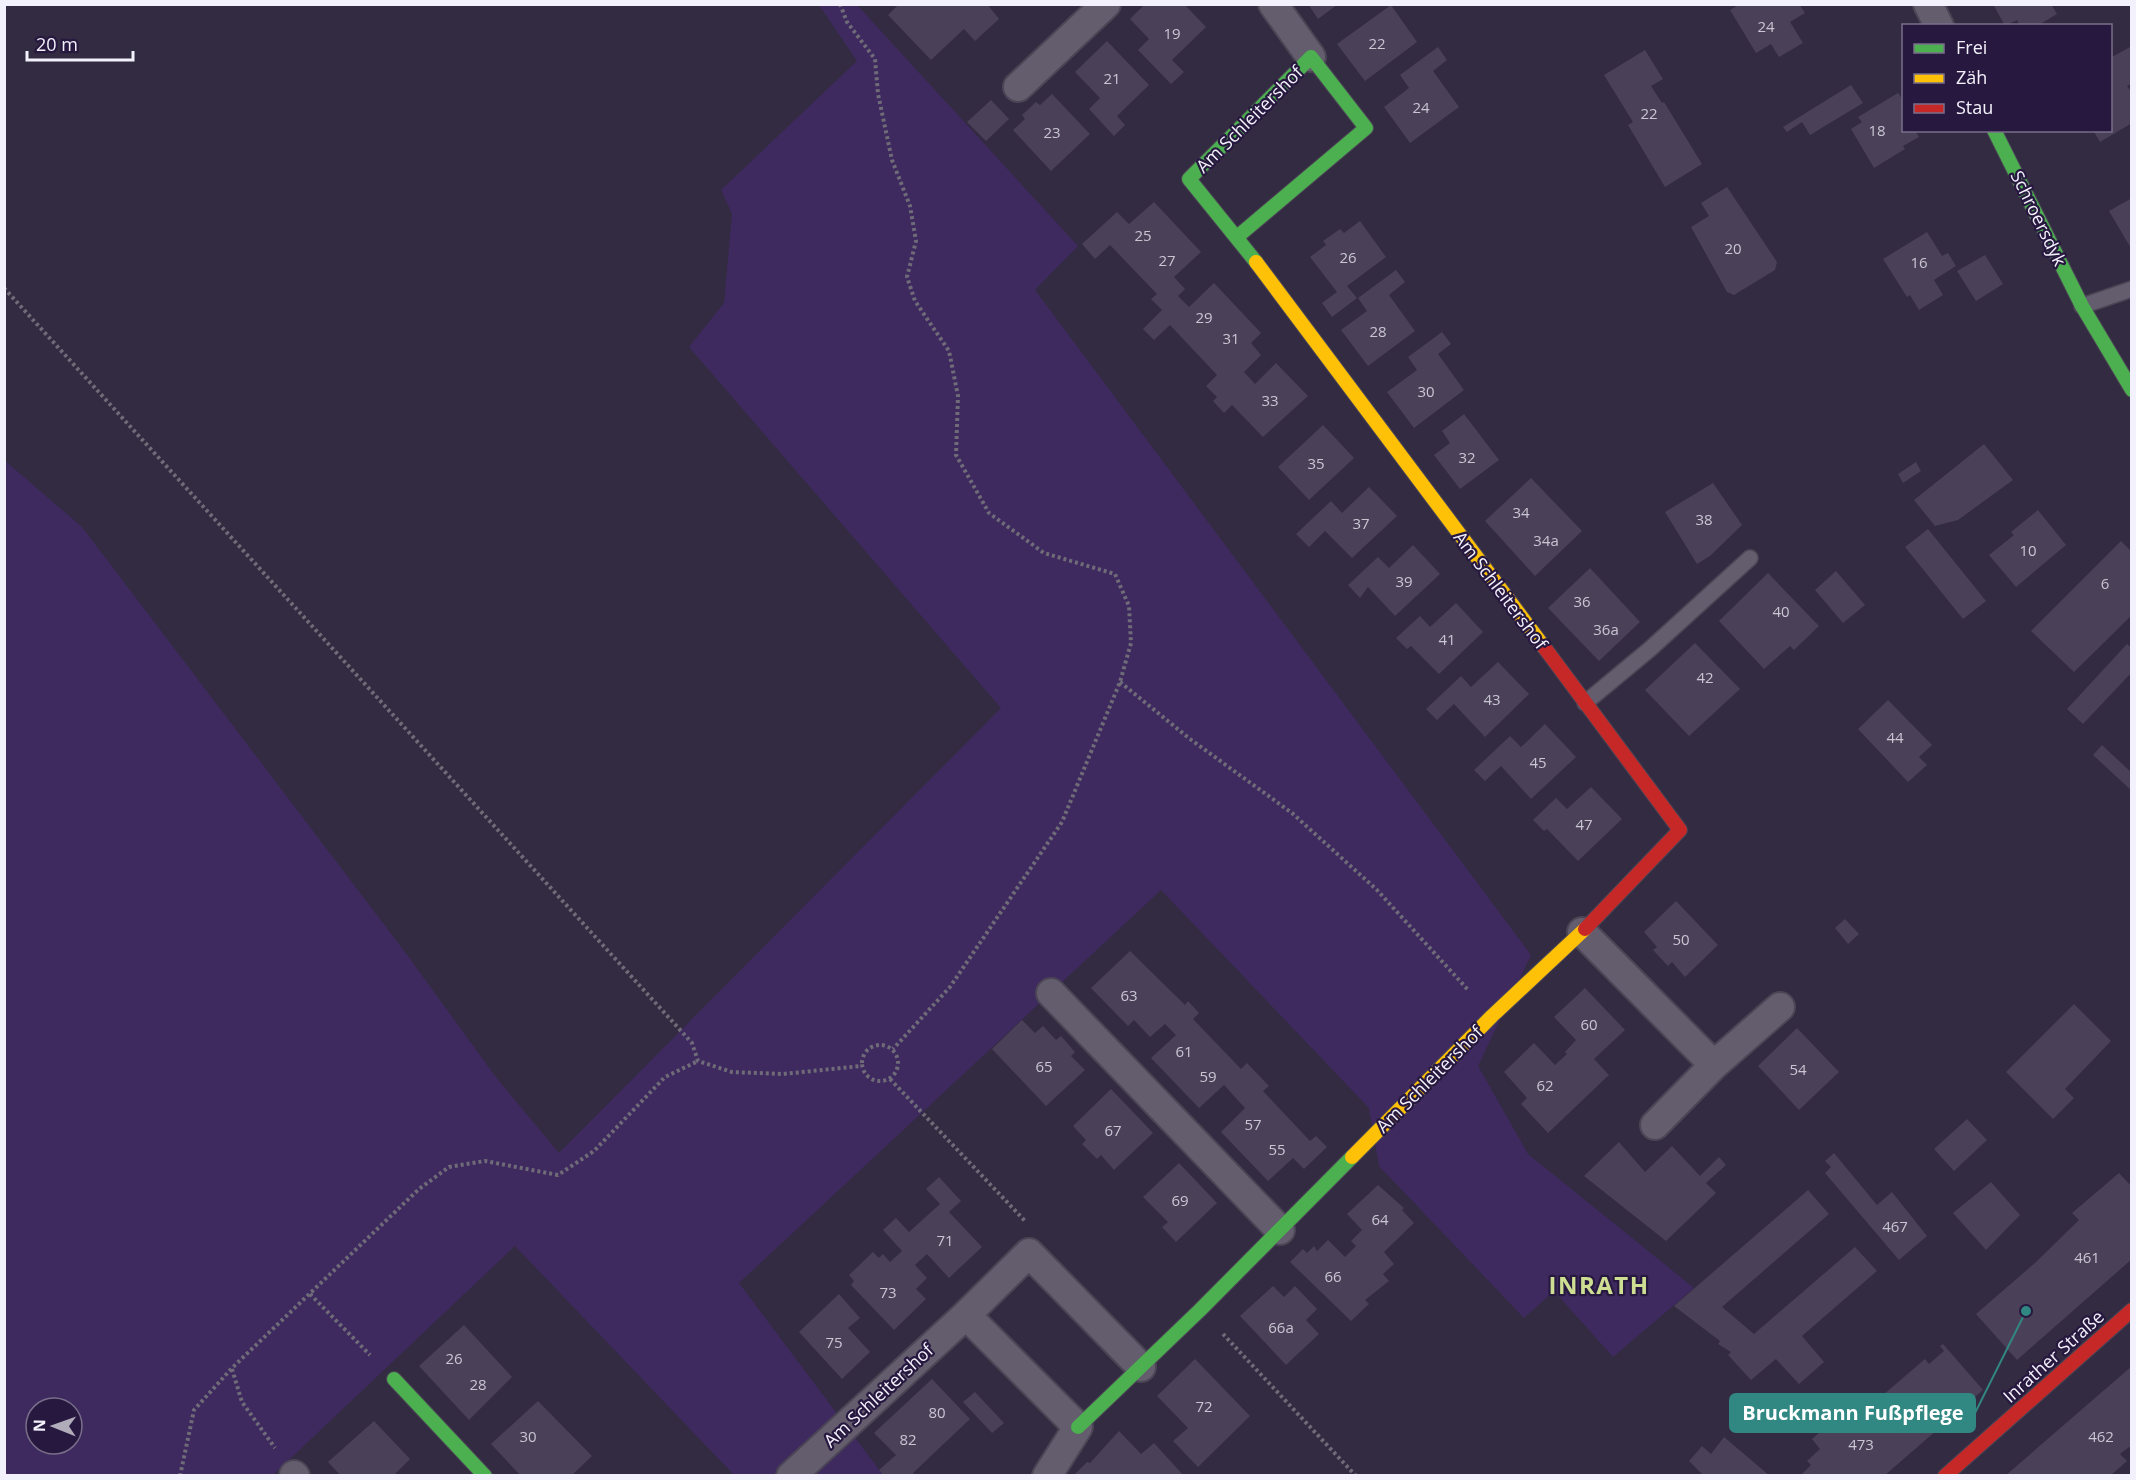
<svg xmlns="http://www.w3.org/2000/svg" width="2136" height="1480" font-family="'Open Sans',sans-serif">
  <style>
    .green { fill: #3e2a5f; fill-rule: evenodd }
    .building { fill: #4a4159 }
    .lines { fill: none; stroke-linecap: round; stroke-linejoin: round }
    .lane-casing { stroke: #4b4555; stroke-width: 18 }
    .street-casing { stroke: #4b4555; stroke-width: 32 }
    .fast-casing { stroke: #4b4555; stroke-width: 16 }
    .slow-casing { stroke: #4b4555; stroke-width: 16 }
    .jam-casing { stroke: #4b4555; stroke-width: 16 }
    .path { stroke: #6f6b78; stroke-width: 4; stroke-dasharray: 3 3; stroke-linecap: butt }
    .lane { stroke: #635d6e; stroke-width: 15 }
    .street { stroke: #635d6e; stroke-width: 28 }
    .fast { stroke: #4caf50; stroke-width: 14 }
    .slow { stroke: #ffc107; stroke-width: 14 }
    .jam { stroke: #c62828; stroke-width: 14 }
    .labels { text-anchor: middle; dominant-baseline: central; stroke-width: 4.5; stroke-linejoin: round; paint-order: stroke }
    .number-label { font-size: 15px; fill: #c9c5d2 }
    .street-label { font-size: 18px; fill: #f3f1fb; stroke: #27183f }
    .district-label { font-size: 24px; font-weight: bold; letter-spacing: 1.5px; fill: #cede92; stroke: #27183f }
    .leader { fill: none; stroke: #318883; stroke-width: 2 }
    .callout-dot { fill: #318883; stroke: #27183f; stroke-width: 2 }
    .callout { fill: #318883; stroke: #318883; stroke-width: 2 }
    .callout-label { font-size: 20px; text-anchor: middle; font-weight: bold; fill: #fff }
  </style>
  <rect width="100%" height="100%" fill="#332b41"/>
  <path class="green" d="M819,5H857L1078,246L1035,290L1531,955L1478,1066L1528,1154L1694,1288L1613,1357L1554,1291L1524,1318L1379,1166L1369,1108L1161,890L739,1283L883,1475H734L515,1246L273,1475H5L4,460L82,527L408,956L495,1076L559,1153L1001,708L689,347L724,303L732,214L721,190L857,61ZM36,1408H72V1444H36Z"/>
  <path class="building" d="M899,4H987L999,19L975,41L964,29L931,60L888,15Z
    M1145,4H1184L1206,27L1172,60L1184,72L1171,84L1138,50L1149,39L1130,19Z
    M1308,4H1338L1318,19Z
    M1740,4H1799L1805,13L1790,22L1803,43L1779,57L1771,44L1756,53L1730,10Z
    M1993,4H2051L2057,14L2037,26H2020L2017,20L2005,26Z
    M1391,5L1417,42L1365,81L1337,44Z
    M1107,41L1149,85L1117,116L1125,125L1114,136L1089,109L1100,98L1075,72Z
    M2132,46V83L2127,86L2132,93V123L2100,142L2093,130H2110V58Z
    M1438,47L1447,60L1433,71L1459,107L1410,143L1384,107L1409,88L1400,75Z
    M1645,50L1663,79L1651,86L1662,103L1664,102L1702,164L1665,187L1628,125L1633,122L1604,75Z
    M1851,85L1863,103L1810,135L1802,122L1787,132L1783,127Z
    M1898,93L1904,101V130H1915L1919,137L1903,146L1905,149L1874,168L1851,129L1862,122L1858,117Z
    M1052,94L1090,134L1051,171L1013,130L1025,119L1022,115L1036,102L1040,105Z
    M991,100L1009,119L986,141L967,122Z
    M1727,187L1777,262L1775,270L1734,295L1727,292L1691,227L1709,216L1701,203Z
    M2132,198V250L2109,211Z
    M1154,202L1201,252L1174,277L1185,289L1178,296L1189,307L1214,283L1261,333L1251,343L1261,355L1244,372L1255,384L1276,363L1308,396L1263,437L1232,405L1224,413L1213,401L1217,397L1206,386L1217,375L1170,325L1154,340L1143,329L1162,310L1151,299L1157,294L1110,245L1095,259L1082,244L1117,212L1129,224Z
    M1360,221L1386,257L1347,286L1357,298L1332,317L1322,303L1337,292L1310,257L1326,245L1323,241L1340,229L1344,233Z
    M1927,232L1942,256L1948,253L1956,266L1934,280L1943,295L1919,310L1910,295L1907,297L1883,259Z
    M1985,255L2003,284L1976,301L1957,271Z
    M1396,270L1405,282L1389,295L1415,331L1368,366L1341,330L1367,311L1358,298Z
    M1442,332L1451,344L1438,354L1464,390L1414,428L1387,392L1417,370L1408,357Z
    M1464,414L1499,460L1460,489L1434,455L1450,443L1442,431Z
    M1323,425L1354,458L1309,500L1278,467Z
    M1984,444L2013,480L1958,520L1935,526L1914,500Z
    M1916,462L1921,471L1903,483L1898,474Z
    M1531,478L1582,531L1535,576L1485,521Z
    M1713,483L1742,525L1710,556L1697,564L1665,512Z
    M1369,487L1397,516L1352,558L1325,531L1309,547L1296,534L1331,501L1342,513Z
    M2038,510L2066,545L2016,587L1989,555L2014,535L2011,532Z
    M1928,529L1986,601L1963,619L1905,547Z
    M2121,541L2132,552V615L2074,672L2031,631Z
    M1413,545L1440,574L1395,616L1368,587L1360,598L1348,585L1378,557L1389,568Z
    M1590,568L1640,622L1599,661L1548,608Z
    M1836,571L1865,605L1843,623L1815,590Z
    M1768,573L1819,626L1794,650L1790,646L1764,669L1719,621Z
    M1456,603L1483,632L1439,674L1411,646L1407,649L1396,638L1420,616L1430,627Z
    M1695,643L1740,689L1689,736L1645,690Z
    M2127,644L2132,648V672L2083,724L2067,709Z
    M1498,662L1529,694L1485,737L1454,704L1437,720L1426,709L1461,676L1471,687Z
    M1888,700L1932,745L1919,757L1927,765L1908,782L1858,729Z
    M1545,724L1576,757L1531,799L1501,766L1485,781L1474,770L1510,736L1521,747Z
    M2102,745L2132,773V791L2093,755Z
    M1591,787L1622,819L1578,861L1547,829L1544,831L1533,820L1556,798L1567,809Z
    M1676,901L1718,945L1685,977L1672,962L1668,966L1653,950L1657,947L1644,932Z
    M1845,919L1859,934L1848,944L1835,928Z
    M1130,951L1185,1005L1188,1001L1199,1013L1193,1019L1241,1069L1247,1063L1269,1086L1263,1091L1310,1141L1316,1136L1327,1147L1304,1169L1293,1158L1268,1181L1221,1132L1245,1108L1224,1085L1199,1108L1151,1058L1176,1035L1165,1024L1150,1037L1134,1020L1128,1026L1091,988Z
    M1585,988L1625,1030L1594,1059L1609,1075L1548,1133L1521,1104L1527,1098L1504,1072L1534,1043L1555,1065L1567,1054L1565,1052L1576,1040L1554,1017Z
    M2074,1004L2111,1041L2065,1089L2074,1098L2053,1119L2006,1072Z
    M1022,1020L1035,1033L1043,1026L1056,1040L1061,1036L1075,1052L1071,1056L1085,1070L1046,1106L992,1049Z
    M1797,1028L1839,1072L1799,1110L1758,1066Z
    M1111,1089L1153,1133L1114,1170L1101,1155L1097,1159L1082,1144L1086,1140L1073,1126Z
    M1967,1119L1987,1140L1954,1171L1934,1149Z
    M1619,1142L1645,1172L1672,1146L1700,1176L1719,1157L1726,1165L1706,1183L1716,1193L1666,1241L1584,1176Z
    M1834,1153L1877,1205L1892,1192L1927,1236L1899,1260L1825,1173L1831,1167L1825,1161Z
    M1179,1163L1217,1203L1176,1242L1162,1227L1168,1222L1143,1197Z
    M2119,1173L2132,1187V1259L2017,1360L1976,1314L2036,1262L2079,1220L2072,1213Z
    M939,1177L961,1201L949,1212L982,1247L949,1278L927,1254L915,1265L927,1278L916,1289L926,1299L894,1330L851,1285L854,1281L849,1275L873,1252L879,1258L883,1254L890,1262L902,1251L883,1230L896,1218L909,1232L940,1204L926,1189Z
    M1991,1182L2020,1215L1986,1250L1953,1213Z
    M1378,1185L1404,1208L1402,1210L1414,1223L1384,1252L1394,1264L1383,1274L1389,1281L1365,1300L1369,1304L1351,1321L1290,1262L1303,1249L1307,1253L1314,1246L1317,1251L1328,1240L1345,1257L1356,1246L1351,1241L1362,1230L1347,1214Z
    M1808,1190L1829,1214L1722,1307L1754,1334L1855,1247L1877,1271L1802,1336L1824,1362L1799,1384L1776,1359L1751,1380L1728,1355L1731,1352L1718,1344L1720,1341L1674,1306Z
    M1273,1286L1284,1297L1295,1286L1317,1309L1306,1320L1319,1334L1286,1365L1240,1316Z
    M839,1294L860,1318L848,1328L870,1352L842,1379L799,1332Z
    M464,1325L512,1377L469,1420L419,1366Z
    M1943,1344L1983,1390L1884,1476H1800L1811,1465L1807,1461L1820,1449L1812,1439L1857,1400L1871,1415L1888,1401L1883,1395L1925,1359L1929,1364L1944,1351L1940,1346Z
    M1195,1359L1250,1416L1198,1467L1173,1441L1188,1428L1157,1396Z
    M2132,1366V1450L2129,1447L2120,1454L2127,1461L2110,1476H2005Z
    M932,1379L970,1419L913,1473L915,1476H884L879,1470L896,1455L874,1433Z
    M975,1392L1004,1423L992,1433L963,1402Z
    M538,1401L592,1456L571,1476H521L491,1444Z
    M374,1421L410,1459L393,1476H341L328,1462Z
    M1119,1431L1141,1454L1154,1443L1184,1476H1073L1087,1462L1090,1463Z
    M1724,1437L1770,1476H1704L1689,1461L1702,1446L1711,1454Z"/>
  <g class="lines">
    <g class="lane-casing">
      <path id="lane" d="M2082,306L2132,289
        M1585,703L1650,649L1750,558"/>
    </g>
    <g class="street-casing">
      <path id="street" d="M1273,4L1311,57
        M1928,4L1939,26
        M1018,87L1106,4
        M1582,932L1714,1065L1655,1125
        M1051,993L1280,1230
        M1714,1065L1780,1007
        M966,1315L1029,1253L1141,1367
        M294,1475L295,1476
        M791,1476L966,1315L1078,1427L1047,1476"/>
    </g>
    <g class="fast-casing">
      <path id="fast" d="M1994,130L2082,306L2132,390
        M1237,237L1366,128L1311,57L1189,179L1256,262
        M394,1379L485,1476
        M1078,1427L1200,1310L1352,1157"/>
    </g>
    <g class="slow-casing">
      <path id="slow" d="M1256,262L1544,647
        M1352,1157L1492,1016L1585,929"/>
    </g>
    <g class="jam-casing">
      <path id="jam" d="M1544,647L1680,830L1585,929
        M1945,1476L2132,1310"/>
    </g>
    <path class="path" d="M840,4L847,22L875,59L878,94L892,160L910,206L916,241L907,277L915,301L949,351L958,396L956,455L989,513L1044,553L1115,574L1129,606L1131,643L1120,682L1062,822L950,987L893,1049
      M4,288L692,1043L698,1061L732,1072L783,1074L861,1066
      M1120,682L1190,739L1292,813L1377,890L1469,991
      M862 1063a18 18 0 1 1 36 0a18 18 0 1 1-36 0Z
      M890,1079L1026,1222
      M310,1294L370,1355
      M1223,1334L1356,1476
      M232,1369L242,1402L275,1448
      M180,1476L194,1410L232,1368L419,1189L449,1167L485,1161L558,1175L594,1151L665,1077L698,1061"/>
    <use href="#lane" class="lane"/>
    <use href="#street" class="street"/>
    <use href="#fast" class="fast"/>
    <use href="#slow" class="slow"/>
    <use href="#jam" class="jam"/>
  </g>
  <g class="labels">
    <g class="number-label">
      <text x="1766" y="26">24</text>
      <text x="1172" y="33">19</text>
      <text x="1377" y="43">22</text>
      <text x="1112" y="78">21</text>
      <text x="1421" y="107">24</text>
      <text x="1649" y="113">22</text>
      <text x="1877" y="130">18</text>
      <text x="1052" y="132">23</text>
      <text x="1143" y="235">25</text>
      <text x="1733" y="248">20</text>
      <text x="1348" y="257">26</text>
      <text x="1167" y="260">27</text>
      <text x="1919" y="262">16</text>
      <text x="1204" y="317">29</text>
      <text x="1378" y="331">28</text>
      <text x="1231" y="338">31</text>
      <text x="1426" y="391">30</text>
      <text x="1270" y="400">33</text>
      <text x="1467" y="457">32</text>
      <text x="1316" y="463">35</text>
      <text x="1521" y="512">34</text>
      <text x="1704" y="519">38</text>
      <text x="1361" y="523">37</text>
      <text x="1546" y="540">34a</text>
      <text x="2028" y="550">10</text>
      <text x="1404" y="581">39</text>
      <text x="2105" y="583">6</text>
      <text x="1582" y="601">36</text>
      <text x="1781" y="611">40</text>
      <text x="1606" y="629">36a</text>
      <text x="1447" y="639">41</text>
      <text x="1705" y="677">42</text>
      <text x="1492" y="699">43</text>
      <text x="1895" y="737">44</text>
      <text x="1538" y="762">45</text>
      <text x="1584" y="824">47</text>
      <text x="1681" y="939">50</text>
      <text x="1129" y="995">63</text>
      <text x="1589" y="1024">60</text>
      <text x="1184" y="1051">61</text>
      <text x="1044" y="1066">65</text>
      <text x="1798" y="1069">54</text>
      <text x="1208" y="1076">59</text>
      <text x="1545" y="1085">62</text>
      <text x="1253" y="1124">57</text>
      <text x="1113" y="1130">67</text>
      <text x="1277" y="1149">55</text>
      <text x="1180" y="1200">69</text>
      <text x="1380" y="1219">64</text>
      <text x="1895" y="1226">467</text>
      <text x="945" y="1240">71</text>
      <text x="2087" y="1257">461</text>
      <text x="1333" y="1276">66</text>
      <text x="888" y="1292">73</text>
      <text x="1281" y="1327">66a</text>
      <text x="834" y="1342">75</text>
      <text x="454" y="1358">26</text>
      <text x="478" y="1384">28</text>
      <text x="1204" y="1406">72</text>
      <text x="937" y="1412">80</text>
      <text x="528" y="1436">30</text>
      <text x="2101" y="1436">462</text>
      <text x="908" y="1439">82</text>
      <text x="1861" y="1444">473</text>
    </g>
    <g class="street-label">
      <text transform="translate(1249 119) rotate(-45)">Am Schleitershof</text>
      <text transform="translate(2039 218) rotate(64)">Schroersdyk</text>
      <text transform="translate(1501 590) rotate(53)">Am Schleitershof</text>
      <text transform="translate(1429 1079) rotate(-45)">Am Schleitershof</text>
      <text transform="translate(2053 1356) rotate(-42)">Inrather Straße</text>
      <text transform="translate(878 1395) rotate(-43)">Am Schleitershof</text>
    </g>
    <g class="district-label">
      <text x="1599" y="1284">INRATH</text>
    </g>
  </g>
  <path class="leader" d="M2026 1311L1975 1413"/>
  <circle class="callout-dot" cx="2026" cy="1311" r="6"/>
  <rect class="callout" x="1730" y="1394" width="245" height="38" rx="6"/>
  <g class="callout-label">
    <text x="1853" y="1420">Bruckmann Fußpflege</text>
  </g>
  <rect width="2136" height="1480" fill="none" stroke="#f3f1fb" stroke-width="12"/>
  <rect x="1902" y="24" width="210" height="108" fill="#27183f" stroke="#796f8a" stroke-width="1.5"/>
  <rect x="1914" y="44" width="30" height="9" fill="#4caf50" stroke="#796f8a" stroke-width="1.5"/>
  <text x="1956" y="54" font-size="18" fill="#f3f1fb">Frei</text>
  <rect x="1914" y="74" width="30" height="9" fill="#ffc107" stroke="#796f8a" stroke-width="1.5"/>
  <text x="1956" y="84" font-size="18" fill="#f3f1fb">Zäh</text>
  <rect x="1914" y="104" width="30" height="9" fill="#c62828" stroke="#796f8a" stroke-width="1.5"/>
  <text x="1956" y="114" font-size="18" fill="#f3f1fb">Stau</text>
  <g transform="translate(54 1426) rotate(271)"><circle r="28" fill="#27183f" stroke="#796f8a" stroke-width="1.5"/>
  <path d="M0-4.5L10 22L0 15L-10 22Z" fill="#b0acba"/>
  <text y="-9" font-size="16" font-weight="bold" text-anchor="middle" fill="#f3f1fb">N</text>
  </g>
  <path d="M27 51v9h106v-9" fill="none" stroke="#f3f1fb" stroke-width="3"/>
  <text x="36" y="51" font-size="18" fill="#f3f1fb" stroke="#27183f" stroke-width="4.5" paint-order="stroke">20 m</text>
</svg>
